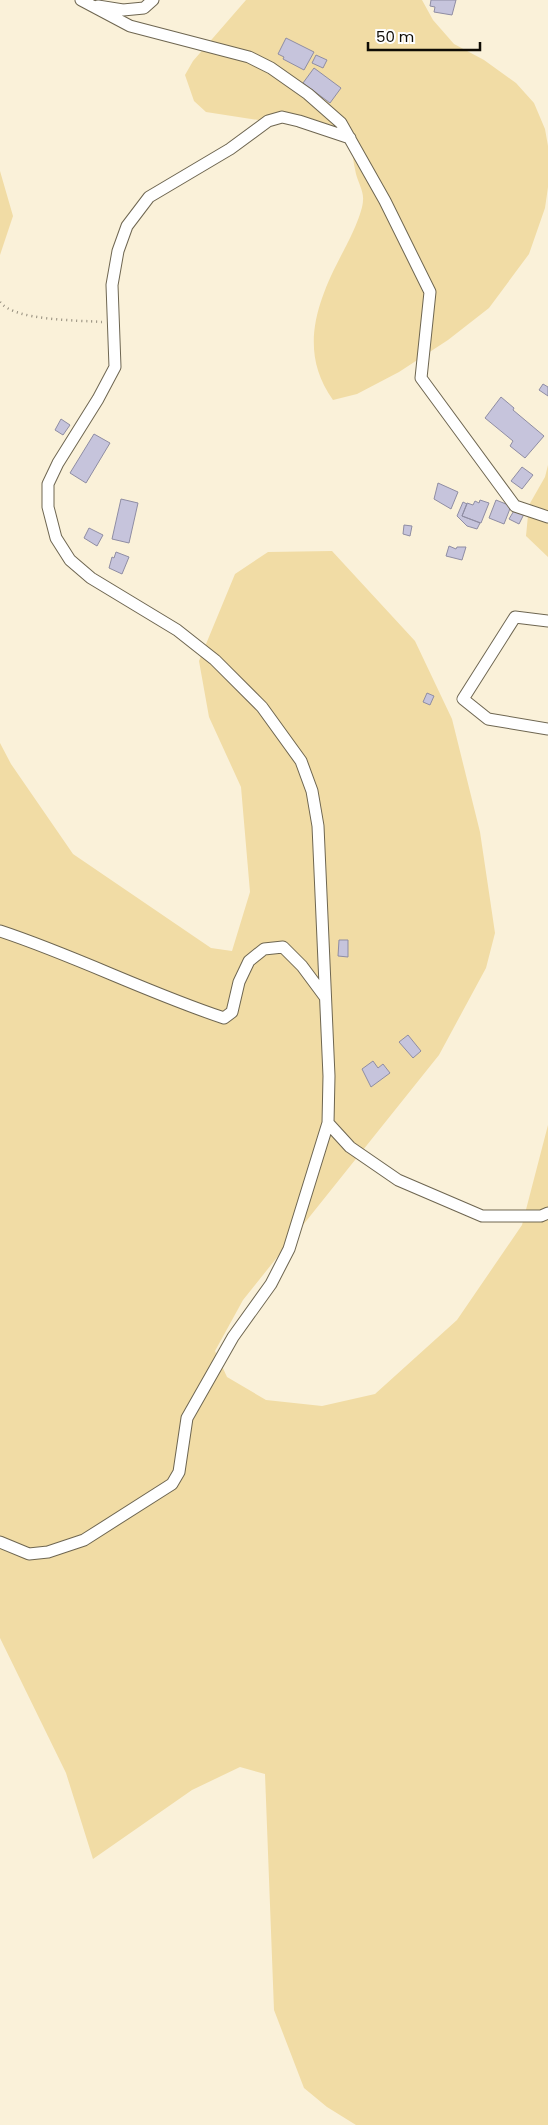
<svg xmlns="http://www.w3.org/2000/svg" width="548" height="2125" font-family="Poppins,sans-serif">
  <style>
    .green { fill: #f1dca5 }
    .building { fill: #c6c4dc; stroke: #8f8da3 }
    .lines { fill: none; stroke-linecap: round; stroke-linejoin: round }
    .street-casing { stroke: #6e6651; stroke-width: 13 }
    .path { stroke: #918a7a; stroke-width: 2.5; stroke-dasharray: 1 4; stroke-linecap: butt }
    .street { stroke: #fff; stroke-width: 11 }
  </style>
  <rect width="100%" height="100%" fill="#faf1d9"/>
  <path class="green" d="M246,0H422L433,20L454,44L484,60L516,83L534,103L545,129L548,146V187L545,208L529,254L489,308L448,340L399,372L357,394L333,400C297,350 318,299 344,250C350,239 363,212 363,200C364,192 358,182 356,174C353,162 352,149 350,136L319,123L265,121L206,112L194,101L185,75L193,61Z
    M0,171L13,216L0,255Z
    M548,465V557L526,536L529,505L545,477Z
    M332,551L415,641L452,719L480,832L495,933L486,968L439,1055L243,1300L215,1351L227,1377L266,1400L322,1406L375,1394L457,1320L522,1225L548,1125V2125H356L327,2107L304,2088L274,2010L265,1774L240,1767L192,1790L93,1859L66,1773L0,1638V743L11,764L73,854L211,948L232,951L250,892L241,787L209,717L199,661L235,574L268,552Z"/>
  <path class="building" d="M431,0H456L452,15L434,12L435,7L430,6Z
    M286,38L314,52L304,70L283,59L284,57L278,54Z
    M316,55L327,60L323,68L312,63Z
    M314,68L341,88L330,103L303,83Z
    M543,384L548,387V396L539,390Z
    M501,397L514,408L513,410L544,436L525,458L510,446L513,441L485,418Z
    M61,419L70,425L63,435L55,430Z
    M94,434L110,443L86,483L70,473Z
    M522,467L533,475L522,489L511,481Z
    M438,483L458,492L451,509L434,499Z
    M121,499L138,503L129,543L112,539Z
    M480,500L489,503L481,523L462,516L467,503L473,505L475,501L479,503Z
    M496,500L511,506L504,524L489,518Z
    M463,502L467,504L462,516L480,523L477,529L467,526L457,516Z
    M515,509L524,514L519,524L509,519Z
    M404,525L412,526L410,536L403,534Z
    M89,528L103,535L97,546L84,538Z
    M449,546L456,549L457,547H466L462,560L446,556Z
    M116,552L129,557L122,574L109,568L112,557L114,558Z
    M427,693L434,696L430,705L423,702Z
    M339,940H348V957L338,956Z
    M408,1035L421,1051L413,1058L399,1042Z
    M373,1061L378,1068L383,1064L390,1073L371,1087L362,1069Z"/>
  <g class="lines">
    <g class="street-casing">
      <path id="street" d="M81,0L130,26L249,57L271,68L308,94L341,123L385,201L430,292L421,378L515,506L548,517
        M98,6L123,10L144,8L153,0
        M548,621L515,617L463,699L488,719L548,729
        M0,931C76,956 148,993 224,1018L232,1012L239,982L249,961L264,949L283,947L302,966L325,997
        M328,1123L350,1147L398,1180L482,1216H541L548,1213
        M0,1542L29,1554L48,1552L84,1540L172,1484L179,1472L187,1418L233,1337L271,1284L289,1249L328,1123L329,1076L318,826L312,791L301,761L262,707L215,660L177,630L91,578L70,560L56,538L48,507V484L58,463L98,399L115,367L112,285L118,251L127,226L149,197L230,149L268,121L282,117L299,121L350,138"/>
    </g>
    <path class="path" d="M0,302C15,321 77,320 102,322"/>
    <use href="#street" class="street"/>
  </g>
  <path d="M368 42v8h112v-8" fill="none" stroke="#0f0c05" stroke-width="2.5"/>
  <text x="376" y="42" font-size="15" fill="#0f0c05" stroke="#fefefe" stroke-width="4" paint-order="stroke">50 m</text>
</svg>
